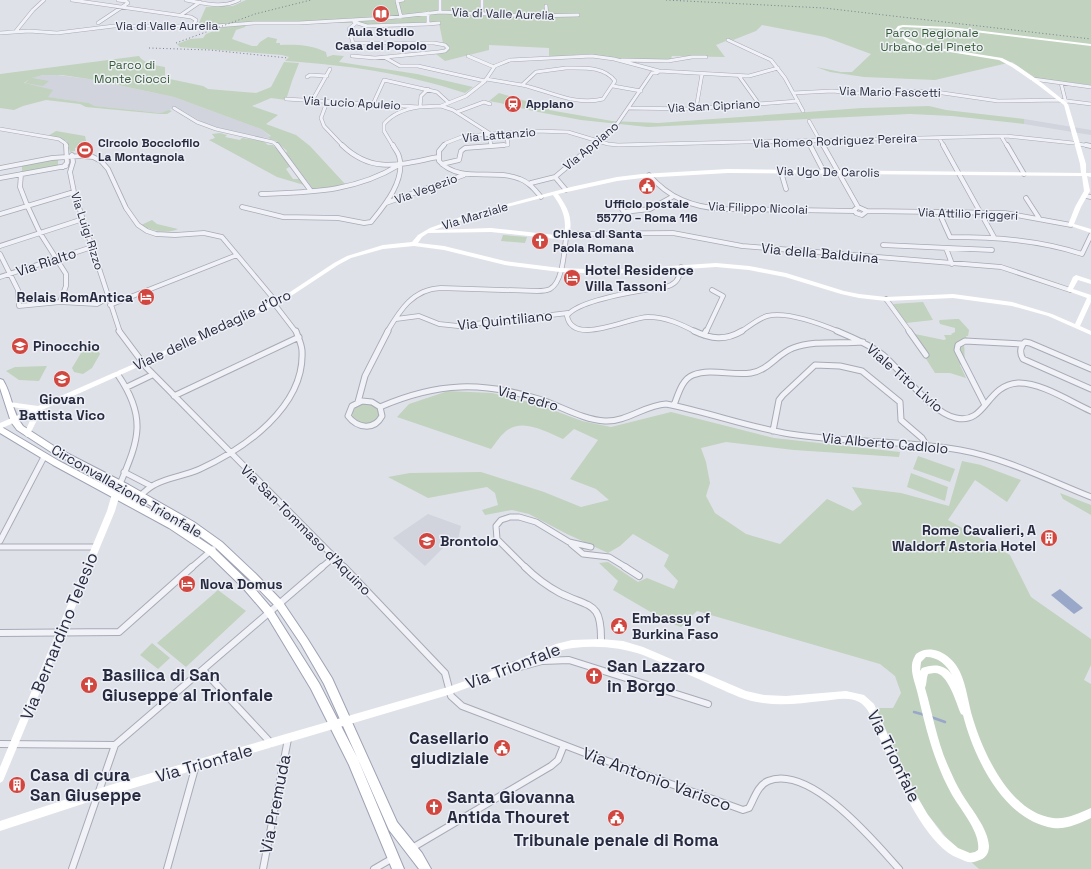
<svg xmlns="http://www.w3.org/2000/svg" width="1091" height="869" font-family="'Space Grotesk',sans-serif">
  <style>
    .built { fill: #d1d3dd }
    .green { fill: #c1d2bf }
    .water { fill: #99a7c9 }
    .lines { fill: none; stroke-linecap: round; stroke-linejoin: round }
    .stream { stroke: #99a7c9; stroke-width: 2.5 }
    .street-far3-casing { stroke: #a8aab6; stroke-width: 4 }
    .street-far2-casing { stroke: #a8aab6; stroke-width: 5.5 }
    .street-far1-casing { stroke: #a8aab6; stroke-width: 7 }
    .street-casing { stroke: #a8aab6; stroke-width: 8 }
    .primary-casing { stroke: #9ea2b4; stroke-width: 2 }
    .street-far3 { stroke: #f1f2f7; stroke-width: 3 }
    .street-far2 { stroke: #f1f2f7; stroke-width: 4 }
    .street-far1 { stroke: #f1f2f7; stroke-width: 5 }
    .street { stroke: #f1f2f7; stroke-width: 6 }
    .secondary { fill: #fff; fill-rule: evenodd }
    .primary { fill: #fff; fill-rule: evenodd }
    .rail { stroke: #787d92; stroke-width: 1; stroke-dasharray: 1 2.5; stroke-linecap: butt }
    .labels { text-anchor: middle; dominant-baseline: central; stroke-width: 3; stroke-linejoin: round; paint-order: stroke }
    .far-street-label { font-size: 12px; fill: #272b40; stroke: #eef0f6 }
    .far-poi-label { font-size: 12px; font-weight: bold; fill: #272b40; stroke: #eef0f6; text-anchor: start }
    .far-park-label { font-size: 12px; fill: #345c35; stroke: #eef0f6 }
    .street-label { font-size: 14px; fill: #272b40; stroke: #eef0f6 }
    .poi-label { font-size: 14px; font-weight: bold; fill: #272b40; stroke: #eef0f6; text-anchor: start }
    .near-street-label { font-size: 17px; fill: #272b40; stroke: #eef0f6 }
    .near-poi-label { font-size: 17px; font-weight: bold; fill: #272b40; stroke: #eef0f6; text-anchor: start }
  </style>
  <rect width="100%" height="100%" fill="#dfe1e8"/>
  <path class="built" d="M49,74L89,79L174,97L261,129L271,137L268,138L252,136L226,130L202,122L176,107L165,112L161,113L95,106L89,103L47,97L52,91L25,84L34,77Z
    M1024,119L1091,130V135L1024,124Z
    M428,514L461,526L457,544L444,547L425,566L393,538Z"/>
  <path class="green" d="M246,0H1091V85L1035,78L1012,62L935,80L864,77L830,72L816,67L841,72H852L871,54L825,37L762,25L756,31L733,40L731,39L716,45L725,57L672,56L670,61L622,59L586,54L549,57V48L489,45V50L445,61L436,54L447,51L450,47L443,43L439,23L368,26L352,23H332L246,25L245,27L236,30L232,39L252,46H257L260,42L268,37L277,39L276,43H280V45C295,44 312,45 326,52L327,57L333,55L344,56L339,62L417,74L473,87L465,93C404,73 347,65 285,61L289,57L282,55L180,47L177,44L190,39L203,38L206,34L224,27L198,25L206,7L233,6Z
    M139,56C143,63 157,66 165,67V78L203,86L208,89L256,93L271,87L284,62L299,63L292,81L286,100L271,98L252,106L278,115L266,124L296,135L310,146L346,185L314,190L286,153L287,151L276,141L268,138L271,136L261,129L174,97L146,91L89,79L62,75H43L32,78L49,81L43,86L25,83L30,79L24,83L53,90L48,97L89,103L95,106L161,113L169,110L172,111L167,114H160L86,107L80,104L46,100L23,106L14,110L0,108V74Z
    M499,93L550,108L549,110L612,121L658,123L862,108L929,106L946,110L1024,119V124L952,116L910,114L648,127L581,120L533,111L500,103L489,101Z
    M56,131L85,136L87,145L75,148V151L70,152L67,141L48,136Z
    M220,133L227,135L225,137L240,140L242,138L263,141L268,145H273L291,166L286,169L293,179H300L305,184L304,185L277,177L209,140L215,138L212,134Z
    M58,159V166L22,173V165Z
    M152,220L157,224L178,229C167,234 152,231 141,225Z
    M503,235L527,237L525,243L501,241Z
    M923,302L933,320L906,323L893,304Z
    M956,319H959L969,330L968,336H966L968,341L963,343C966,349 963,356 966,363L960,365L966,378L950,373H935L923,354L915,334L944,340L946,339L944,335H952L951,334L955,332V328L940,324L939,321L940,320Z
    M92,348L98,350L100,354L92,368L83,374L74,372L72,368L81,353Z
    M47,366L39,381L19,380L6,371L15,367Z
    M448,391L492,393L537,404L582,421L611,427L671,412L774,438L900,452L899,457L794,450L726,442L701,448L706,462L710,483L706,496L715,513L746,534L780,544L827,499L853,511L862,504L852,487L901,493L949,506L962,461L981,465L1021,480L1007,502L975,480L948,520L1010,555L1031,597L1091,639V665L1084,680L1091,684V869H979L953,846L921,806L876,708H893L901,693L895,676L880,664L697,611L681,627L666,621L613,590L618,581L599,563L608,562L638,582L647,578L674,589L678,581L664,566L669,555L633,534L620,546L608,553L567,534L529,514L512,510L485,515L482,510L498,505L495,493L487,487L428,498L388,477L410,473L481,472L544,492L581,507L609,500L596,489L570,479L598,440L574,429L563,439C546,432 522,417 505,432C499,437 495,444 491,449L397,417L409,404Z
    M362,403L371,404L379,409C385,435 331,421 362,403Z
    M918,456L955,469L950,482L913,469Z
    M911,473L948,487L945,501L907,487Z
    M1060,493L1091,505V515L1063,499Z
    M218,590L246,611L186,667L157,643Z
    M152,643L170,658L158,669L140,655Z"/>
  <path class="water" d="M1060,589L1083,608L1074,614L1051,595Z"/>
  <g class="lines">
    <path class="stream" d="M914,712L925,715
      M931,717L945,722"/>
    <g class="street-far3-casing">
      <path id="street-far3" d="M72,0L191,17L196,20L193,26
        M118,0L126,1L128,3
        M186,0C204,3 222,9 239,0
        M440,0V12
        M482,0V13
        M546,6L547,16
        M181,15L200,2
        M401,17L397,1L403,0
        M354,22L367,26L428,24V13
        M98,23L128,3
        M428,24L439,23
        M16,31L33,10L44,0
        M0,33L29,31L57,33L114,26H216L254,23H299L387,18L440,12L530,16L578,15
        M728,40L771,60L785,78L803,111
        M352,56L375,58L438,52L445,51L448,48L445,45L434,43H353L349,29L357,22
        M468,56L494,67
        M384,57L400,66H418L485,81
        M622,60L668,61L692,57H706
        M566,68C583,68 604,66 615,81L603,99C574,106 550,91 522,85L536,72Z
        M659,71L749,76L778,68
        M739,76L759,104
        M307,77L310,75L327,76
        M486,79L522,85
        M1033,79L1091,87
        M1061,83L1066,103
        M613,86L641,91
        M793,93L832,91L855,93L929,91L998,101L1059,100L1091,104
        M286,99L419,107L441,106L453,110L489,133
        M312,101L330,69
        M327,102L321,118L324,126L343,146
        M373,104L384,80L437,92L449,103
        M441,106L466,96L485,81L495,66L510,60L592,56L614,59L659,71L657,73H652
        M420,107L421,96L428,89
        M174,108L197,122L216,129L273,142L278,146
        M629,108L690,109L798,101
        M696,109L702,74
        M457,112L484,102L490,104
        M809,121L823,146
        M0,129L59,139L65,143L67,146
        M489,133L491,146
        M1001,136L1007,146
        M939,138L944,146
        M808,141L811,146
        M1078,144L1091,146
        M393,146L384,131V124C393,113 405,109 419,107
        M443,146L446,143L464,136L535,131L568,132L608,144L618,145L1006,136L1073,143
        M490,146L508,145L507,136
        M592,146L615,127L652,73"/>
    </g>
    <g class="street-far2-casing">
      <path id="street-far2" d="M277,145L311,191
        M342,145C373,175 401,164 438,157
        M444,145L439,151V161C460,184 494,168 520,179C529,182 535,190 541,197
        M810,145L824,172
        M823,145L858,207
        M943,145L994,237
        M1007,145L1024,174
        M1086,145L1091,146
        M72,155L73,162L70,172L74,192L120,332
        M442,164L459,160L461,151L465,148L504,145
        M63,167L67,163L66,145
        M0,168L52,158L81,156L93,157L101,161L108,169L126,208L138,225L147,231L156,234L175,235L204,233L222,237L273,298L276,306L296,332
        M781,172L786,189
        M21,174L20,187L27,205L40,233L66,274V286L60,302
        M649,175C669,198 692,207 722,209L854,211
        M555,177L593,145
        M555,177L566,190
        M0,178L66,166
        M531,183L555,177
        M261,194C311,192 355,192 399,165
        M1086,196L1091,197
        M1026,198L1039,218
        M386,203L464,175
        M619,205L624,212L650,209L672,197
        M242,207L283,217L338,218L364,223L371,222C385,205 406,180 399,156C398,152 394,148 393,145
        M858,207L867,211L862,215L856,213L854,210Z
        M867,211L1005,213L1071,225
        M0,214L74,192
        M941,217L950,237C995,237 1039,240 1082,254L1091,235
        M567,234L673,233L742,246L1001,267L1070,290
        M883,245L992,250
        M0,246L83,219
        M946,248L952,264
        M0,254L18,290L19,306L60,302L97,304L108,298
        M681,267C680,274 679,281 671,285C666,288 656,288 650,289C632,292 576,301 567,316C573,347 629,317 648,317C666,317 681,324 696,332
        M0,277L92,247
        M886,299L910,332
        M110,305L237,255
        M396,319L419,316L439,324L458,326L568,313
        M387,332C400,310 413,289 441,288L537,291C541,291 546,291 550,289C563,282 564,252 566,238
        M706,332L723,296L712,290
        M740,332C749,327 757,319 767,316C787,311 821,324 840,332"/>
    </g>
    <g class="street-far1-casing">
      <path id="street-far1" d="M119,331L146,367L345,568
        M694,331C711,339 725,341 742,331
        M837,331C853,338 869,344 883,355C903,372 930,412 956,418C986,425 986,385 1018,383C1040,382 1071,402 1091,411
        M909,331L926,355
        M704,335L706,331
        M1091,369L1030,343L1025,342C1020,347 1019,352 1023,359L1091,389
        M127,387L152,375
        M174,396L299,337
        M362,401L372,402L380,407L382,416C374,431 357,428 348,416L352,406Z
        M358,402L365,376L388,331
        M674,405C678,395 682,379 693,375C711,368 733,376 751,373C769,370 777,354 793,348C814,340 840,344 863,342
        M985,405L957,350L958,345L965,341L1022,344
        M380,407C438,382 482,381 542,400C562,407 584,420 605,421C627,422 645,405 666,404C708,412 748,427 790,434C846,443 904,440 960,450C1005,458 1048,480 1091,497
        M773,431L779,400L783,395L815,365L840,366L862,371L900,402L901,420L922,438L927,446
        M124,472L151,486
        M116,494C135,446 151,423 118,375
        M133,503C139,497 146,489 154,485C168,477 185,476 200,469C244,449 305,407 302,351C302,345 298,337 296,331
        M0,541L44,457
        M571,544L583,554L609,557L627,568
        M0,547H95
        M191,568L213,549
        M321,568L334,557
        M526,568L497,539L496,526L501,520L510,517H519L536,522L569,542L591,547"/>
    </g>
    <g class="street-casing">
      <path id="street" d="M344,567L445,673L451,696L462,706L585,753L743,810L749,808C754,799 758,785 768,781C810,764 874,841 899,869
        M525,567C535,577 547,586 560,593C591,608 602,601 601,643
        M625,567L639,576
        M0,633L119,632L192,567
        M515,665L520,667L542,661L569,660L708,704
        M203,670L271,743
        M0,744L115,745
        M412,848L551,766L558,760L564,745
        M72,869L115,745L322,567
        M167,869L196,765
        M263,869L288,739
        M374,869L393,858"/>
    </g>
    <g class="primary-casing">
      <path id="primary" d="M0,379L3,380C12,394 12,413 23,426L57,448L129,485L194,522L222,542L256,574L282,601L307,638L332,678L397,822L422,853L431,869H419L389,830L357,757L404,869H392L349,765L311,689L267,616L243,588L208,554L169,528L53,465L0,433V426L59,461L175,522L214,548L249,582L273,610L319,683L357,757L324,684L301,644L276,607L250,580L216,548L188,528L123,489L51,452L17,430L11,422L0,388Z"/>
    </g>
    <use href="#street-far3" class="street-far3"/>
    <use href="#street-far2" class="street-far2"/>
    <use href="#street-far1" class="street-far1"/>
    <use href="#street" class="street"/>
    <path class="secondary" d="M903,25L950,27L1091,44V46L950,29L903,27L900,28L899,30L908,39L921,45L1002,58L1016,65L1042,83L1068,104L1086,164V173H1091V177L1087,176L1090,191L1081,207L1074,224L1091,229V233L1068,225L1075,207L1084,191L1082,176L728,173L642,178L617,181L558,194C569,210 573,218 569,238L566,240L491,232L428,233L422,237L418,243L444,246L505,261L560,268L611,270L716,263L749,266L786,273L844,291L859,294L886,297L953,294L1012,302L1052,314L1075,324L1087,298L1068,291L1067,290L1073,277L1076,275L1091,280V284L1078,280L1073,289L1091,295V302L1080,326L1091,331V335L1048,316L1012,306L953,298L886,301L859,298L841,294L785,277L749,270L716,267L611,274L560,272L505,265L444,250L414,246L383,249L351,258L338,265L288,298L254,315L42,410L29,436L27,437L24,434L33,414L0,429V423L30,410L7,406L6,404L7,402H9L38,406L250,313L284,296L334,263L347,256L383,245L412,242L418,235L430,228L469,214L571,187L617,177L642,174L728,169L1081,173L1080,164L1064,105L1038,85L1012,67L999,60L919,47L906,41L895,30L898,26ZM553,195C563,209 567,219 564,236L491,228L434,230L473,216Z
      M116,491L119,492L120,494L115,511L3,781L0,783V767L107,511L112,494L113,492Z
      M601,639L623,641L643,647L746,691L764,695L786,696L846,691L864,695L874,704L901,765L914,791L928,815L943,835L958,848L970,853L975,852L978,850C981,832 959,808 951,793C934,762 926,729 918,695C916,685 911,675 912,665C912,661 914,658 916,654C932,642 953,656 960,672C967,687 968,703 973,719C984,755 1011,813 1053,818C1066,820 1079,813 1091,808V818C1080,823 1066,830 1053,828C1004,821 974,758 963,715L961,714C956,703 948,672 934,673C932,673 930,674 928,674C926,679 927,684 925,688C933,715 937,742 949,768C953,777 957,786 962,794C971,809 988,828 989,846C989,854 985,859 977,861C970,864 965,861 958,858C925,846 894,773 881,741C876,730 871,708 859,702C849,696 833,700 822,701C803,703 783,706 763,703C746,701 732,694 716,687C692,676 668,665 643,655C621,647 596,645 573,648C555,650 538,659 522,666C498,677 473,686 448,695L110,795L0,831V821L110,785L448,687L482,675L556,644L572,640ZM926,657C938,657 947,665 952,675C945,664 933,664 922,668L920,671L921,662Z"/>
    <use href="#primary" class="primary"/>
    <path class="rail" d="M666,0L824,8L1091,39
      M176,43L255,14L311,0
      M149,48L210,50L288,58"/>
  </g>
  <defs>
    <g id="library-disc" transform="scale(0.9)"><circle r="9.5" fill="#d14740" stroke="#eef0f6"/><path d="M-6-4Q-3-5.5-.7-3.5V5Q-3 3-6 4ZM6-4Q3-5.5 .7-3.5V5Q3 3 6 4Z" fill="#fff"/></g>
    <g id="station-disc" transform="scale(0.9)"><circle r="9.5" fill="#d14740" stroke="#eef0f6"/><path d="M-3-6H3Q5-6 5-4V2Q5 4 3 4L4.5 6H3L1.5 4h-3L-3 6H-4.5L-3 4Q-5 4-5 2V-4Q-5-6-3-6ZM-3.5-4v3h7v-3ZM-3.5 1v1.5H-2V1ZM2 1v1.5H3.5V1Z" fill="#fff"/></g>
    <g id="stadium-disc" transform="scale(0.9)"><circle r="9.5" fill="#d14740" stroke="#eef0f6"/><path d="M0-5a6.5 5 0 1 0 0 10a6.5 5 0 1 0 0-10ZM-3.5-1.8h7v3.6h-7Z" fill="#fff"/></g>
    <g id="civic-disc" transform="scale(0.9)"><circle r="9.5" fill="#d14740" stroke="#eef0f6"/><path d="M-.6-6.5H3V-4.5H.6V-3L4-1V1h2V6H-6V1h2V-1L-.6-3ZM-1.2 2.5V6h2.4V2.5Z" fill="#fff"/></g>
    <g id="church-disc" transform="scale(0.9)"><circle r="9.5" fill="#d14740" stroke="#eef0f6"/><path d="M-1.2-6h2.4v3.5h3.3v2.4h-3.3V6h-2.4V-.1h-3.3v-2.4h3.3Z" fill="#fff"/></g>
    <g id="hotel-disc" transform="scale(0.9)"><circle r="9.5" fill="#d14740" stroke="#eef0f6"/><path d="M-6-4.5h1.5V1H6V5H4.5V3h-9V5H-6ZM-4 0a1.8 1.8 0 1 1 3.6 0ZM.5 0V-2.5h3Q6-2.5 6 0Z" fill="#fff"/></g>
    <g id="school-disc" transform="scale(0.9)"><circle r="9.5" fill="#d14740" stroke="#eef0f6"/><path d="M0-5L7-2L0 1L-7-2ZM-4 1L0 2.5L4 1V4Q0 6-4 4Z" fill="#fff"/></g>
    <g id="building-disc" transform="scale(0.9)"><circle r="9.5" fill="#d14740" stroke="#eef0f6"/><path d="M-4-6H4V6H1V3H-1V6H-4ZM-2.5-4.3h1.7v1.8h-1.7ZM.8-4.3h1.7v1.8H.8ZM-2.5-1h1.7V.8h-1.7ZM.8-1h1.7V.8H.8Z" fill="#fff"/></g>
  </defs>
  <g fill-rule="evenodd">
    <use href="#library-disc" x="381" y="14"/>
    <use href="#station-disc" x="513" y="104"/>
    <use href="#stadium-disc" x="85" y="150"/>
    <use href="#civic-disc" x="647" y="186"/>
    <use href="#church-disc" x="540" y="241"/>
    <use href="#hotel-disc" x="572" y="278"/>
    <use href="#hotel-disc" x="146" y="297"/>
    <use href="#school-disc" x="20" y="346"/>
    <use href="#school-disc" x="62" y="379"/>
    <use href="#building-disc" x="1049" y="538"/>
    <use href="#school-disc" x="427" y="541"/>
    <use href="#hotel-disc" x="187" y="584"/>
    <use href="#civic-disc" x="619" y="626"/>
    <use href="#church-disc" x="594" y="676"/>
    <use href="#church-disc" x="89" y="685"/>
    <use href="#civic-disc" x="502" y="748"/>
    <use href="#building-disc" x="17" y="785"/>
    <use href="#church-disc" x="434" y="807"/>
    <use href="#civic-disc" x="616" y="818"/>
  </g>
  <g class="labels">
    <g class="far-street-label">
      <text transform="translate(503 14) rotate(2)">Via di Valle Aurelia</text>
      <text x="167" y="26">Via di Valle Aurelia</text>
      <text transform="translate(890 92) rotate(1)">Via Mario Fascetti</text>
      <text transform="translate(352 103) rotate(3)">Via Lucio Apuleio</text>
      <text transform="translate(714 106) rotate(-3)">Via San Cipriano</text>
      <text transform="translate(499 135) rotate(-5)">Via Lattanzio</text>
      <text transform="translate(835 141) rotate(-2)">Via Romeo Rodriguez Pereira</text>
      <text transform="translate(591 146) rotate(-40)">Via Appiano</text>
      <text transform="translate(828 172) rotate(1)">Via Ugo De Carolis</text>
      <text transform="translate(426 189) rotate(-20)">Via Vegezio</text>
      <text transform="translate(758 208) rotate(2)">Via Filippo Nicolai</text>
      <text transform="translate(968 214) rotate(2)">Via Attilio Friggeri</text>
      <text transform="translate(475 216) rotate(-17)">Via Marziale</text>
      <text transform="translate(87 231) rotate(72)">Via Luigi Rizzo</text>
    </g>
    <g class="far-poi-label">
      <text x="381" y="32" text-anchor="middle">Aula Studio<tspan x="381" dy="14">Casa del Popolo</tspan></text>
      <text x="526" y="104">Appiano</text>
      <text x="98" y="143">Circolo Bocciofilo<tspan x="98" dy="14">La Montagnola</tspan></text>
      <text x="647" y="204" text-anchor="middle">Ufficio postale<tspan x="647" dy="14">55770 – Roma 116</tspan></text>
      <text x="553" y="234">Chiesa di Santa<tspan x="553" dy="14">Paola Romana</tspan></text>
    </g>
    <g class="far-park-label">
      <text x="932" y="33">Parco Regionale<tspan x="932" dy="14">Urbano del Pineto</tspan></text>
      <text x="132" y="65">Parco di<tspan x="132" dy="14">Monte Ciocci</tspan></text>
    </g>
    <g class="street-label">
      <text transform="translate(820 253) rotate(5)">Via della Balduina</text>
      <text transform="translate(46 262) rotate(-18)">Via Rialto</text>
      <text transform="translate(505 320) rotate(-6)">Via Quintiliano</text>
      <text transform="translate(212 330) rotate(-25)">Viale delle Medaglie d'Oro</text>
      <text transform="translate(905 378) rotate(41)">Viale Tito Livio</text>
      <text transform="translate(528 398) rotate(15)">Via Fedro</text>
      <text transform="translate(885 443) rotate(5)">Via Alberto Cadlolo</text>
      <text transform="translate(127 491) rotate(30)">Circonvallazione Trionfale</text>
      <text transform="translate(306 530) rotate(45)">Via San Tommaso d'Aquino</text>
    </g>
    <g class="poi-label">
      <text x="585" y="270">Hotel Residence<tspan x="585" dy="16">Villa Tassoni</tspan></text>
      <text x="133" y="297" text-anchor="end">Relais RomAntica</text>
      <text x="33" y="346">Pinocchio</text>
      <text x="62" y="399" text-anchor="middle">Giovan<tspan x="62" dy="16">Battista Vico</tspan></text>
      <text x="1036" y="530" text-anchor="end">Rome Cavalieri, A<tspan x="1036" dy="16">Waldorf Astoria Hotel</tspan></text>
      <text x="440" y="541">Brontolo</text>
      <text x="200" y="584">Nova Domus</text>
      <text x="632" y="618">Embassy of<tspan x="632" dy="16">Burkina Faso</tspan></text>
    </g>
    <g class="near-street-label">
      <text transform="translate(59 636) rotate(-68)">Via Bernardino Telesio</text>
      <text transform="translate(513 666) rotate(-21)">Via Trionfale</text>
      <text transform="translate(894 756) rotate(64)">Via Trionfale</text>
      <text transform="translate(204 763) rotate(-16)">Via Trionfale</text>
      <text transform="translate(657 779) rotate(20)">Via Antonio Varisco</text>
      <text transform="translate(275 804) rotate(-79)">Via Premuda</text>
    </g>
    <g class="near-poi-label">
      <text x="607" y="666">San Lazzaro<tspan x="607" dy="20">in Borgo</tspan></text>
      <text x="102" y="675">Basilica di San<tspan x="102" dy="20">Giuseppe al Trionfale</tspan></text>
      <text x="489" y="738" text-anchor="end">Casellario<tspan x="489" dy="20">giudiziale</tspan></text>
      <text x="30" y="775">Casa di cura<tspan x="30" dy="20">San Giuseppe</tspan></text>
      <text x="447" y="797">Santa Giovanna<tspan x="447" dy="20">Antida Thouret</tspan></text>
      <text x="616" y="840" text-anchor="middle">Tribunale penale di Roma</text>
    </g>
  </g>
</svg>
